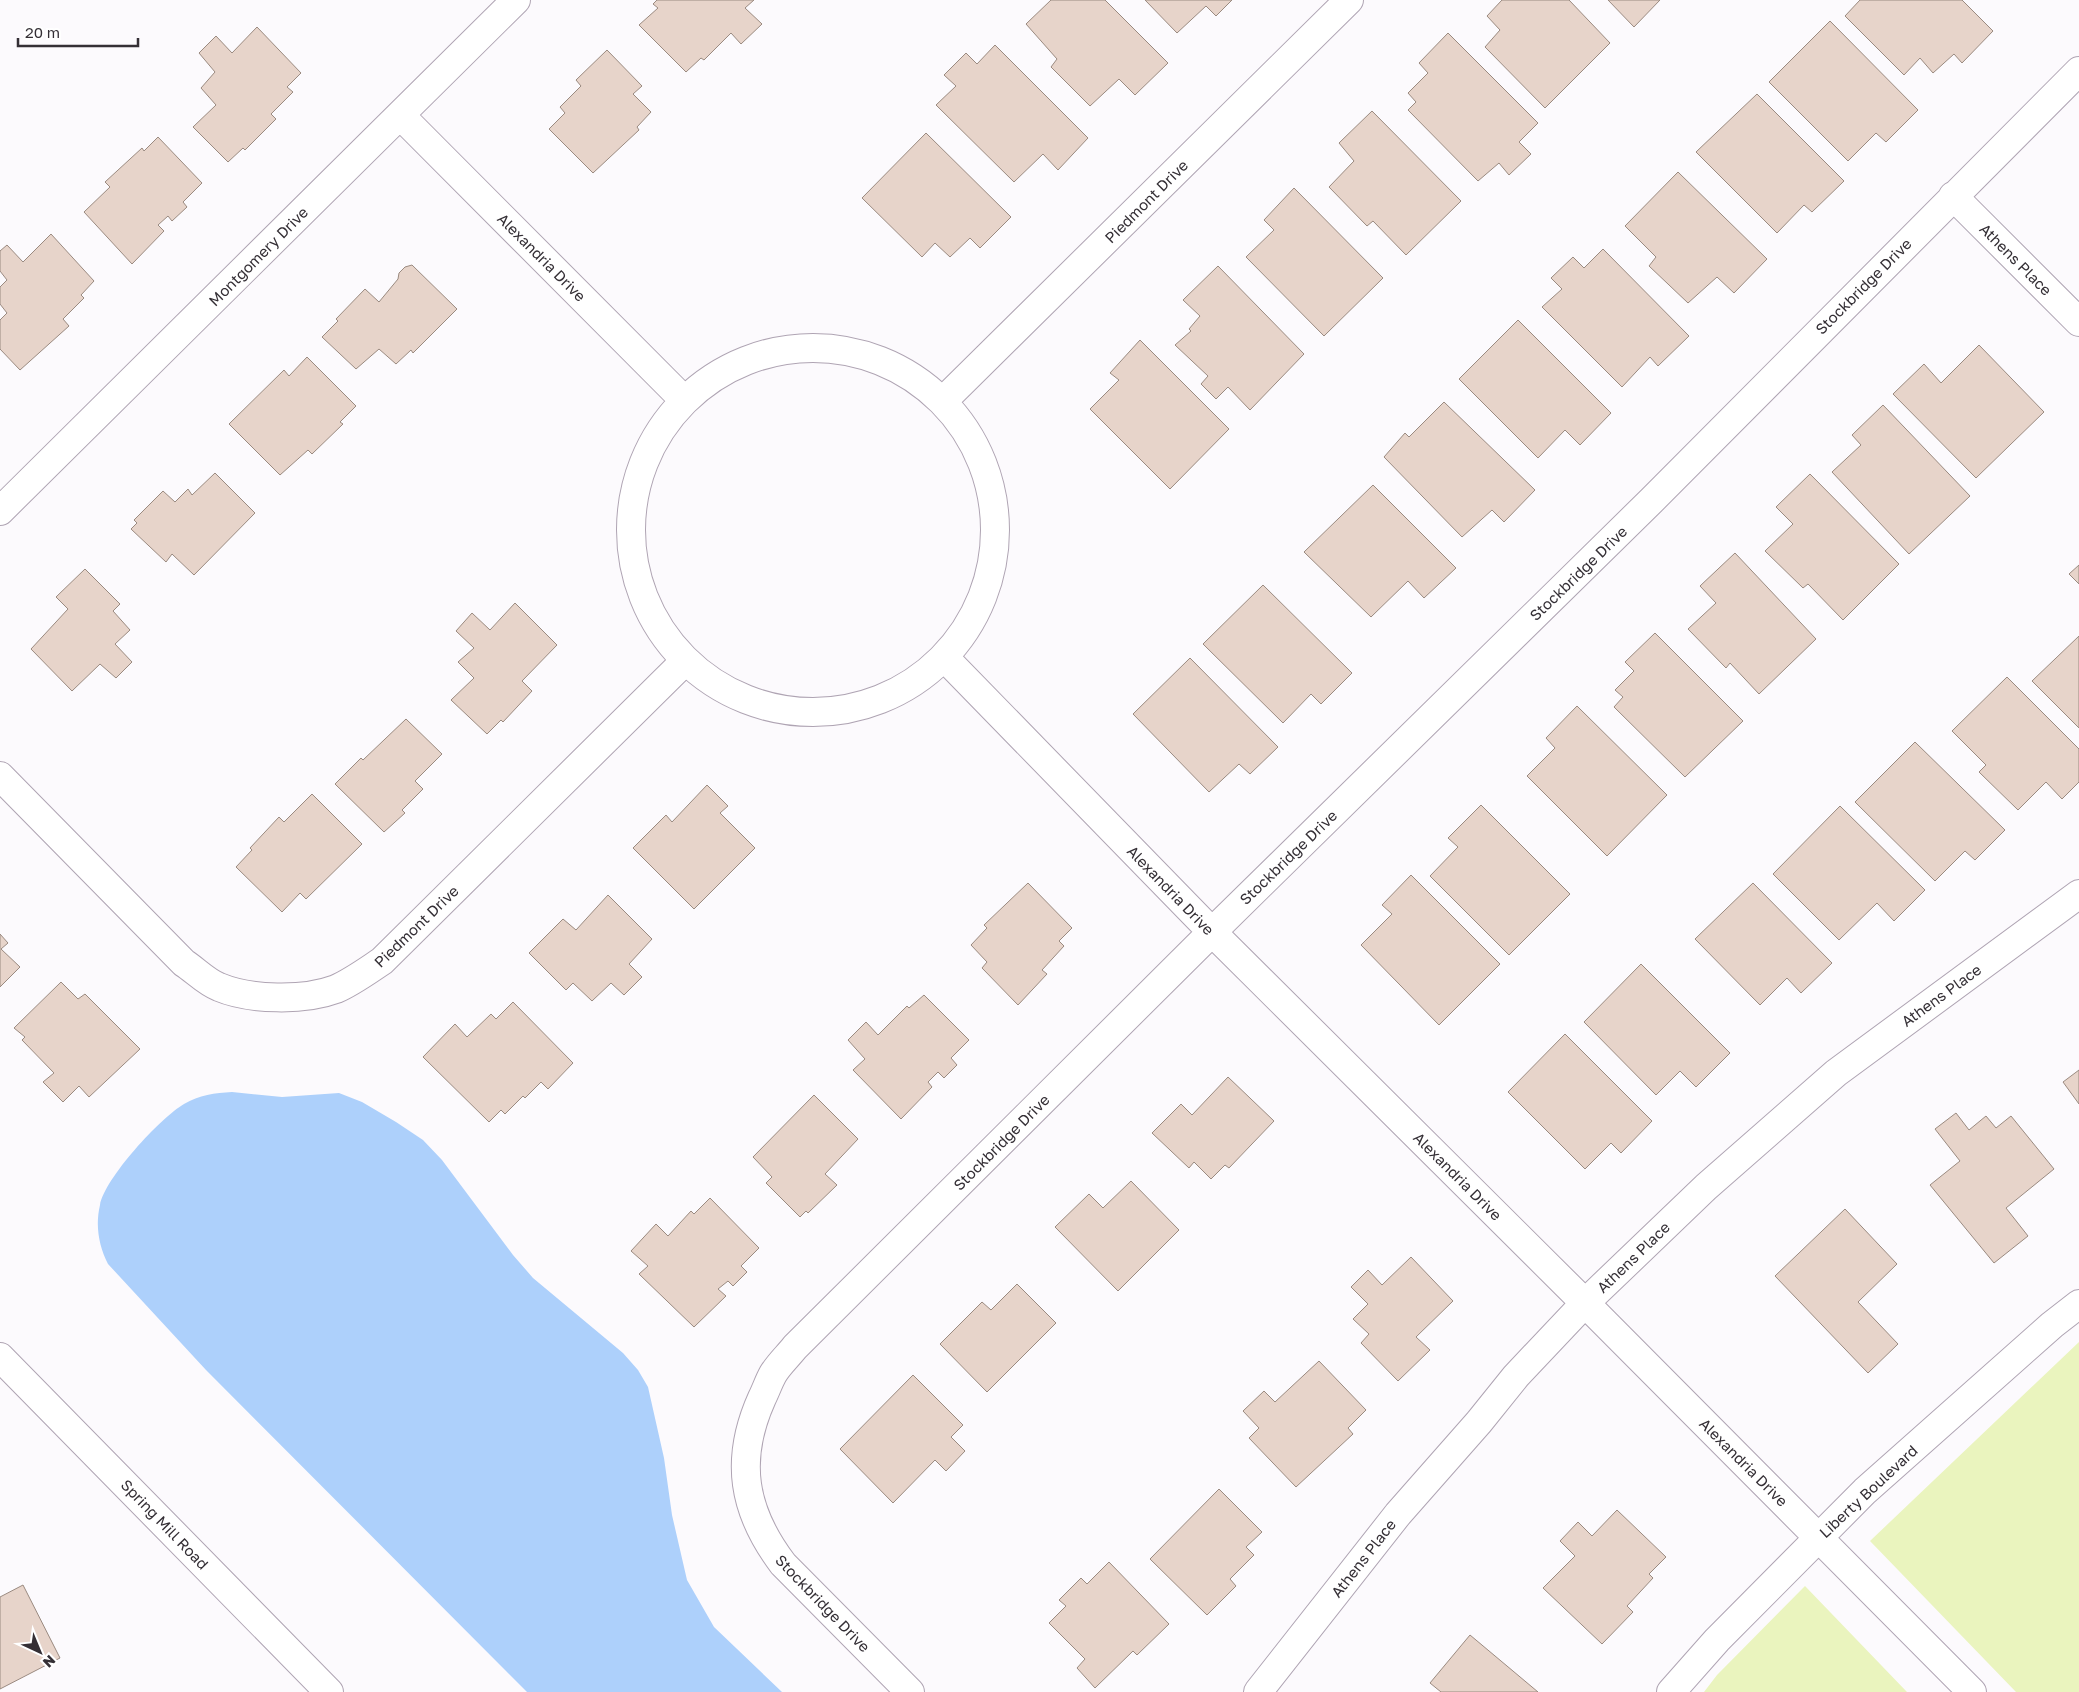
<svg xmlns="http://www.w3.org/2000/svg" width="2079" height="1692" font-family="'Golos Text',sans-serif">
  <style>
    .green { fill: #eaf4be }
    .water { fill: #add0fb }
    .building { fill: #e7d4ca; stroke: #9a8a80 }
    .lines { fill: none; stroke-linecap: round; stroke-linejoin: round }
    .street-casing { stroke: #afa4b3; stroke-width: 30 }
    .secondary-casing { stroke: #afa4b3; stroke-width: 30 }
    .street { stroke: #fff; stroke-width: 28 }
    .secondary { stroke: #fff; stroke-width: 28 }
    .labels { text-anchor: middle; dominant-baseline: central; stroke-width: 5; stroke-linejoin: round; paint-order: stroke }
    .street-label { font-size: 15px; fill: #342f35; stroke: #fff }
  </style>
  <rect width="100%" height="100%" fill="#fcfafd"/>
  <path class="green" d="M2079,1342V1692H2016L1870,1541Z
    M1805,1586L1907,1692H1704L1717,1675Z"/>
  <path class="water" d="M232,1092L282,1097L339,1093L362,1102L396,1122L423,1140L442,1160L513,1255L533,1278L623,1353L638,1370L648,1387L664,1458L672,1515L687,1580L714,1627L782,1692H527L206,1370L108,1264C99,1246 95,1226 100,1205C105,1178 160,1118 184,1104C199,1095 215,1093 232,1092Z"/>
  <path class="building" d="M657,0H754L745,8L762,24L741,44L731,33L704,60L701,58L686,72L639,25L658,8L653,4Z
    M1051,0H1105L1168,63L1135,95L1119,79L1090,106L1051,67L1057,59L1026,24Z
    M1145,0H1232L1216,16L1206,6L1177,33Z
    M1502,0H1569L1610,43L1545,108L1485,47L1500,30L1487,16Z
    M1608,0H1660L1634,27Z
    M1860,0H1962L1993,31L1962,63L1954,54L1933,73L1920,58L1904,75L1845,16Z
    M1830,21L1918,110L1886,142L1876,133L1848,161L1769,82Z
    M257,27L301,73L287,87L293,92L271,114L276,119L245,150L243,148L228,162L193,127L216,105L201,88L215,72L199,53L216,36L232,53Z
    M1448,33L1538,123L1519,142L1531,154L1509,175L1499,163L1478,181L1408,110L1416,102L1408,93L1428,73L1419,63Z
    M995,45L1088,138L1058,170L1043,154L1014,182L936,105L956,86L944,75L966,53L977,64Z
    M607,50L642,86L633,94L651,112L637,127L639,130L593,173L549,129L565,113L560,107L581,86L576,80Z
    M1757,94L1844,181L1812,212L1804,205L1777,233L1696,152Z
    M1372,111L1461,201L1406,255L1373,221L1367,226L1329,187L1354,161L1339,143Z
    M926,133L1011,217L980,248L970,238L950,257L935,243L922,257L862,198Z
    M158,137L202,183L183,202L187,207L172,221L168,216L158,225L164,231L132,264L84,212L110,187L105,182L142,148L144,151Z
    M1678,172L1767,259L1734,293L1717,277L1688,303L1649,266L1656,257L1625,226Z
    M1294,188L1383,278L1324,336L1246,257L1274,230L1264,220Z
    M51,234L94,281L81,295L84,298L63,319L69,326L20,370L0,349V320L7,313L0,304V287L7,280L0,271V251L7,245L23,262Z
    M1603,249L1689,336L1658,366L1650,357L1622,387L1542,307L1562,289L1551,278L1573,257L1584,268Z
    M412,265L457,309L413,353L411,350L396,364L379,349L356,369L322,337L338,321L336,319L365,289L379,302L398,279L399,273L405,267Z
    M1218,266L1304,354L1250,410L1228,387L1216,399L1201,384L1208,376L1175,345L1191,331L1189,329L1200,316L1183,300Z
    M1518,320L1611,413L1580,445L1565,430L1538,458L1459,379Z
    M1140,340L1229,429L1170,489L1090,409L1119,380L1110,373Z
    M1979,345L2044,412L1976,478L1893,394L1924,364L1941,383Z
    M307,357L356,406L340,422L343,424L312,454L308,450L280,475L229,424L284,370L289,376Z
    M1444,402L1535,490L1504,522L1492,510L1462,537L1384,457L1405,433L1409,437Z
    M1883,405L1970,496L1909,554L1832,472L1861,445L1852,435Z
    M215,473L255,513L194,575L172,554L166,562L131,529L137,523L134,520L163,491L175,502L188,489L192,495Z
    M1810,474L1899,564L1843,620L1808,584L1803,588L1765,551L1793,524L1776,507Z
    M1373,485L1456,568L1424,598L1408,581L1371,617L1304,552Z
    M1735,553L1816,639L1759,694L1730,663L1726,668L1688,629L1716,603L1700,586Z
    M2079,565V584L2069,574Z
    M85,569L120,604L113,611L130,630L115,644L132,662L116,678L100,664L72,691L31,649L68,609L56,597Z
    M1263,585L1352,673L1321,704L1311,694L1283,723L1203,644Z
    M515,603L557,645L522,681L532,691L503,722L501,720L487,734L451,700L474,678L458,662L474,648L456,631L472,613L490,630Z
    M1655,633L1743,721L1685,777L1614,707L1623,697L1615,690L1634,671L1625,662Z
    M2079,636V728L2032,681Z
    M1190,658L1278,747L1250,774L1239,764L1209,792L1133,714Z
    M2007,677L2079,749V782L2062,799L2046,782L2018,810L1979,772L1986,765L1952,731Z
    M1577,706L1667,795L1607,856L1527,776L1555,748L1546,738Z
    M406,719L442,754L415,781L423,789L402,810L405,813L384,832L335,784L361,758L363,760Z
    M1915,742L2005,830L1975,860L1965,851L1935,881L1855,802Z
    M707,785L728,806L720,813L755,848L694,909L633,848L666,815L672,822Z
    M312,794L362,844L306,899L300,893L282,912L236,867L252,850L250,848L279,817L284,822Z
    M1481,805L1570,894L1509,955L1430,876L1458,847L1448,838Z
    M1840,806L1925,890L1894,921L1877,903L1839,940L1773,874Z
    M1411,875L1500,964L1439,1025L1361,945L1392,914L1382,905Z
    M1028,883L1072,928L1059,941L1064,946L1042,970L1047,974L1018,1005L982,968L987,962L971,945L987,928L984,925Z
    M1753,883L1832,963L1801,993L1787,978L1760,1005L1695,939Z
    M608,895L652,939L629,964L642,977L624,995L611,983L592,1001L573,983L566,990L529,953L563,919L576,930Z
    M0,934L8,943L1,949L20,967L0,987Z
    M1641,964L1730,1053L1696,1087L1680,1071L1656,1095L1584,1022Z
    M61,982L78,999L85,994L140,1049L89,1097L79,1086L63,1102L43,1082L54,1073L22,1040L25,1037L14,1028Z
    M924,995L969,1040L951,1058L957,1065L944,1078L938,1072L928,1082L932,1087L901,1119L853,1070L865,1059L848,1040L866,1022L878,1035L907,1006L909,1008Z
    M513,1002L573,1063L548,1089L541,1082L525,1098L523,1096L505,1114L501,1110L489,1122L423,1057L455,1024L467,1037L491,1014L496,1019Z
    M1565,1034L1652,1121L1621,1153L1611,1143L1585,1169L1508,1092Z
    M2079,1070V1104L2063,1082Z
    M1228,1077L1274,1121L1229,1168L1225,1165L1211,1179L1194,1162L1189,1168L1152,1133L1181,1104L1192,1115Z
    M814,1095L858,1139L825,1174L837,1185L808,1213L806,1211L800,1217L766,1183L772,1177L753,1157Z
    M1956,1113L1969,1130L1986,1116L1996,1128L2011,1116L2054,1169L2006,1208L2028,1236L1994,1263L1930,1185L1960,1161L1935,1129Z
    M1131,1181L1179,1230L1118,1291L1055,1227L1089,1194L1103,1208Z
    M710,1198L759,1248L741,1266L747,1272L733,1286L728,1281L718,1289L726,1296L694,1327L639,1274L648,1266L631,1251L656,1224L668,1236L691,1211L694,1214Z
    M1845,1209L1897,1264L1858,1302L1898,1344L1868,1373L1775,1276Z
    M1411,1257L1453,1301L1416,1337L1430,1350L1398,1381L1361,1343L1369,1334L1353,1319L1368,1304L1351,1287L1368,1270L1382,1285Z
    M1017,1284L1056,1323L987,1392L940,1344L982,1302L991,1310Z
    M1319,1361L1366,1410L1348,1428L1353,1434L1296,1487L1249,1438L1259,1428L1243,1411L1264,1391L1275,1402Z
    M913,1375L963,1425L951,1437L965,1451L946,1471L935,1460L893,1503L840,1449Z
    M1219,1489L1262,1532L1246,1547L1254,1555L1230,1579L1236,1586L1207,1615L1150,1559Z
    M1617,1510L1666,1557L1649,1574L1653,1578L1627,1606L1633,1612L1602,1644L1543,1588L1575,1556L1560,1541L1578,1522L1592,1536Z
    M1109,1562L1169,1624L1137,1655L1133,1651L1095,1688L1077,1668L1085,1659L1049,1623L1066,1606L1059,1600L1081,1578L1087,1584Z
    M23,1585L60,1658L0,1689V1597Z
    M1470,1635L1538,1692H1441L1430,1683Z"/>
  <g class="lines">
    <g class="street-casing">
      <path id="street" d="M400,115L684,400
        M1953,196L2079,322
        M631 530a182 182 0 1 1 364 0a182 182 0 1 1-364 0Z
        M943,401L1349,0
        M0,511L516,0
        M945,658L1212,932L1585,1303L1972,1692
        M0,776L184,963C195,970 206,982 219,987C250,1000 304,1001 336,989C352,982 367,971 382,961L684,662
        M910,1692L783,1564C743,1511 734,1460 762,1398C766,1390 769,1381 773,1374C779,1364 788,1356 795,1347L1212,932L1652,500L2079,71
        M1258,1692L1398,1514L1479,1422L1516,1376L1585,1303L1706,1187L1836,1073L2079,894
        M1671,1692L1717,1640L1865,1491L2052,1325L2079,1304"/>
    </g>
    <g class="secondary-casing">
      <path id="secondary" d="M0,1357L329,1692"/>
    </g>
    <use href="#street" class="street"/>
    <use href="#secondary" class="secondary"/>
  </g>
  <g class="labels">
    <g class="street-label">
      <text transform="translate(1146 201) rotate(-45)">Piedmont Drive</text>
      <text transform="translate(258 256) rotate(-45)">Montgomery Drive</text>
      <text transform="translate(542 257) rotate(45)">Alexandria Drive</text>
      <text transform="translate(2016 259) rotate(45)">Athens Place</text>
      <text transform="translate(1863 286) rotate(-45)">Stockbridge Drive</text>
      <text transform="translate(1578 573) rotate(-44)">Stockbridge Drive</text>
      <text transform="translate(1288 857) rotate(-44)">Stockbridge Drive</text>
      <text transform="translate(1171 890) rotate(46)">Alexandria Drive</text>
      <text transform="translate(416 926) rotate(-44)">Piedmont Drive</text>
      <text transform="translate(1941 995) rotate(-36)">Athens Place</text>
      <text transform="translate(1001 1142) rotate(-45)">Stockbridge Drive</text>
      <text transform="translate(1458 1176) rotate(45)">Alexandria Drive</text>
      <text transform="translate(1633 1257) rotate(-44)">Athens Place</text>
      <text transform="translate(1744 1462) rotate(45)">Alexandria Drive</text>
      <text transform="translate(1868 1491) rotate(-43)">Liberty Boulevard</text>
      <text transform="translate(165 1524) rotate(46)">Spring Mill Road</text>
      <text transform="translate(1363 1558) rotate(-52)">Athens Place</text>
      <text transform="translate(823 1603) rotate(46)">Stockbridge Drive</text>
    </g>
  </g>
  <g transform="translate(40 1652) rotate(136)" stroke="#ffffff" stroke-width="4" paint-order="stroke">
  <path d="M0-4L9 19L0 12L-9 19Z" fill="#342f35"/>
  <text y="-8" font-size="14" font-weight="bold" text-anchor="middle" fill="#342f35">N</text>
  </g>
  <path d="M18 38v8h120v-8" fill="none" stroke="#342f35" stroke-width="2.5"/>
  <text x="25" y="38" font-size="15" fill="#342f35" stroke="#ffffff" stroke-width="4" paint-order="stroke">20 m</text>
</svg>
